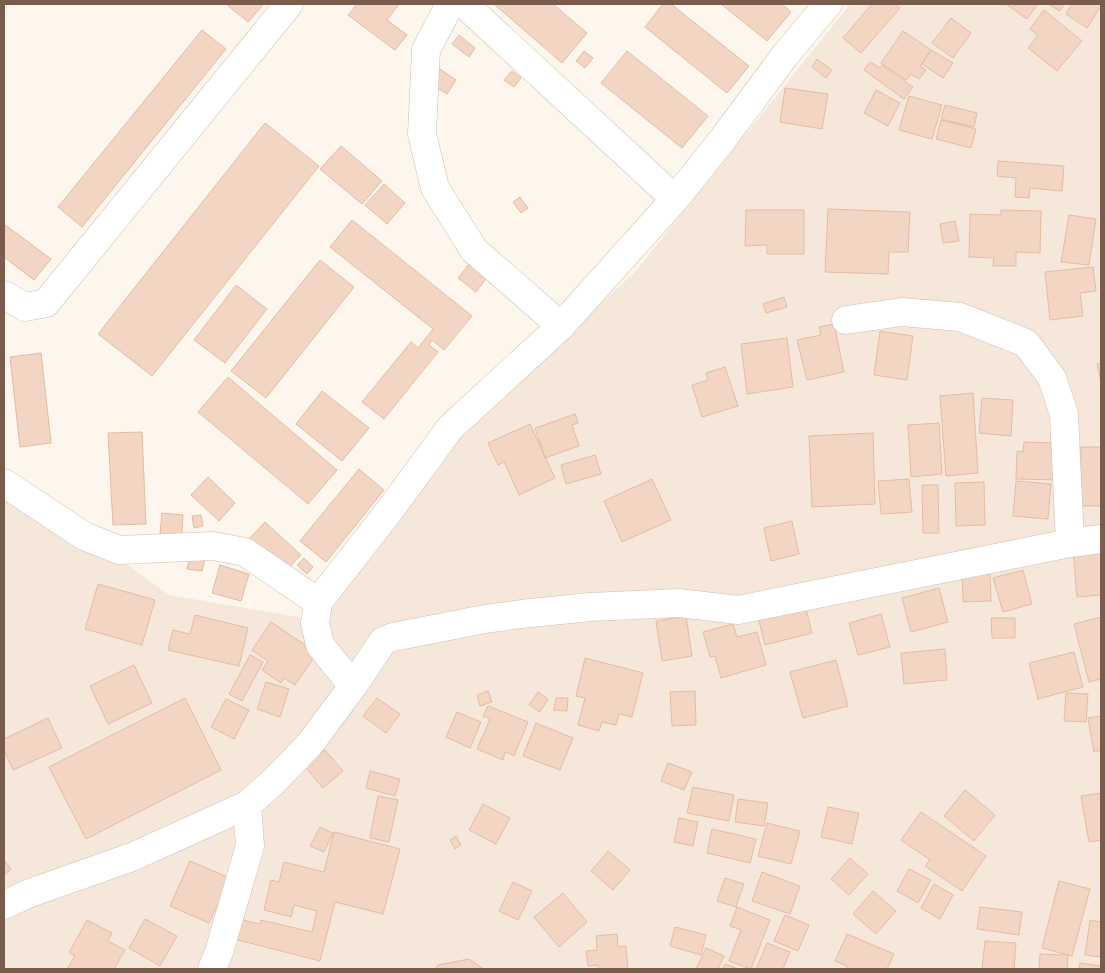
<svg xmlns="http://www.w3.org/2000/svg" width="1105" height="973" font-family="Commissioner,sans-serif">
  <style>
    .residential { fill: #f5e8da }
    .building { fill: #f3d5c3; stroke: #e6bba3 }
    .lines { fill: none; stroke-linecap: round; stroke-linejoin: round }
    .minor-casing { stroke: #d1beb0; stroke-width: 29 }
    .minor { stroke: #fff; stroke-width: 28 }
  </style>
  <rect width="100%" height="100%" fill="#fdf6ec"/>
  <path class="residential" d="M850,4H1101V969H4V475L169,595L317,620L456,438L635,272Z"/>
  <path class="building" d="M226,4H264L248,22Z
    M357,4H399L387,20L407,35L395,50L348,15Z
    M494,4H553L587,33L562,63Z
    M663,4H671L749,66L727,93L645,27Z
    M721,4H782L791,12L767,41Z
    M872,4H895L900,8L861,53L843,38Z
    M1006,4H1038L1027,19Z
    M1048,4H1064L1060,11Z
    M1072,4H1101V6L1087,28L1066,14Z
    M1044,10L1082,41L1057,71L1028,48L1038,35L1030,29Z
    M951,18L971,33L953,58L932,43Z
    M202,30L226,49L82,227L58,207Z
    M903,31L931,50L920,66L926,70L919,79L911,74L906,80L881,63Z
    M459,35L475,48L469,57L452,44Z
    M931,50L953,63L943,78L922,64Z
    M584,51L593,58L585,68L576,61Z
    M627,51L708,116L682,148L601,83Z
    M817,59L832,70L826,78L812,67Z
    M870,62L880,68L882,65L913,87L904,99L864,70Z
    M437,67L456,80L447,94L427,81Z
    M512,71L521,78L514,87L504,80Z
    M785,88L828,94L822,129L780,122Z
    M876,90L900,103L888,126L864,113Z
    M909,96L942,105L932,139L899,130Z
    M945,105L977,113L974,127L941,119Z
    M941,120L976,129L971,148L936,139Z
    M265,123L319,166L152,376L98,334Z
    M341,146L382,181L362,204L320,169Z
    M998,161L1064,166L1062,191L1030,188L1029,198L1015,197L1016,178L997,176Z
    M384,184L405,203L387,224L365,205Z
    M520,197L528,208L521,213L513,202Z
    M828,209L910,212L908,252H889L888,274L825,272Z
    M746,210H804V254H767V245L745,246Z
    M1001,210L1041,211L1040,253L1016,252V266H993L994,258L969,257L970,214L1001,215Z
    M1069,215L1096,219L1089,265L1061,262Z
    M352,220L472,316L444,350L432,340L429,345L438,352L384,419L362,402L411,342L418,348L433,329L330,247Z
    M955,221L959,241L943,243L940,224Z
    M4,224L51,259L34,280L4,257Z
    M473,259L491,272L476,292L458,278Z
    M320,260L354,287L266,398L231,371Z
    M1093,267L1096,291L1080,293L1083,316L1050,320L1045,272Z
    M236,285L267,309L225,363L194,340Z
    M784,297L787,307L766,313L763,304Z
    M834,324L844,372L807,380L797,340L821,335L819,327Z
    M880,331L913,336L907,380L874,375Z
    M787,338L793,387L747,394L741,344Z
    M41,353L51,443L20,447L10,357Z
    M1101,363V383L1097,364Z
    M725,367L738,406L702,417L692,385L708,380L706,373Z
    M228,377L337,470L308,504L198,412Z
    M322,391L369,428L342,461L296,424Z
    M973,393L978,473L946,476L940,396Z
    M982,398L1013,400L1011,436L979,433Z
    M575,414L578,423L572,425L579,446L545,458L535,428Z
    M939,423L942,474L911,477L908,425Z
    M530,424L555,478L519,495L504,462L498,465L488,443Z
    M142,432L146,524L113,525L108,433Z
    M873,433L875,504L812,507L809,436Z
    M1024,442L1060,443L1059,480L1016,479L1017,451L1023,452Z
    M1081,447H1101V506H1080Z
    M595,455L601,474L566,484L561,465Z
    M359,469L384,490L326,562L300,541Z
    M208,477L235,503L219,521L191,495Z
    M652,479L671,520L622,542L604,501Z
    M909,479L912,512L881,514L878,481Z
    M1016,481L1051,484L1048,519L1013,516Z
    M984,482L985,525L956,526L955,483Z
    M922,485H938L939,533H923Z
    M162,513L183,515L181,545L159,544Z
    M201,515L203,526L194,528L192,516Z
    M792,521L799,554L771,561L764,528Z
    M265,522L301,555L284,573L248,540Z
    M1101,547V595L1077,597L1073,550Z
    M190,556L205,558L202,571L187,569Z
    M304,558L313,567L307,574L297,565Z
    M220,565L249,574L241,601L212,593Z
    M1023,570L1032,604L1003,612L993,578Z
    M990,572L991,601L963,602L962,573Z
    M98,584L155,600L142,645L85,629Z
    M939,588L948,622L911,632L902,598Z
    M805,605L812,633L765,645L758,617Z
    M881,614L890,647L858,655L849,623Z
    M195,615L248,628L239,666L168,650L173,630L190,634Z
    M686,616L692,656L662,661L656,621Z
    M1101,617V679L1089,682L1074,624Z
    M991,618H1015V638H992Z
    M271,622L317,653L295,685L284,678L281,683L262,670L268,661L252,650Z
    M733,624L737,637L757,632L766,665L721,678L715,656L710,657L703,632Z
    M945,649L947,680L904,684L901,653Z
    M1074,652L1083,687L1038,699L1029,663Z
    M250,655L263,662L242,701L229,694Z
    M585,658L643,673L632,717L619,714L616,725L602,722L599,731L578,725L585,698L576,696Z
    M836,660L848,706L803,718L790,672Z
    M134,665L152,703L108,724L90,686Z
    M266,682L289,689L280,717L257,709Z
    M488,691L492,702L480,706L477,695Z
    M695,691L696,725L672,726L670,692Z
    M538,692L548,699L540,712L529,705Z
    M1066,693L1088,694L1086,722L1064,721Z
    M185,698L221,770L86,839L49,767Z
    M377,698L400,714L386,733L363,716Z
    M556,698H568L567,711L554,710Z
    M226,699L249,710L234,739L211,727Z
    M488,706L528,722L514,756L505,752L503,760L477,749L490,719L483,716Z
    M457,712L481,722L470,748L446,737Z
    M1101,716V750L1094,752L1088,718Z
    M48,718L62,748L13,770L4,750V739Z
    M536,723L573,738L560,770L523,756Z
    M325,750L343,771L323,788L305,767Z
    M668,763L692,772L684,790L661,781Z
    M370,771L400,779L395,796L366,788Z
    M693,787L734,795L729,821L687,813Z
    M965,790L995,815L974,841L944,816Z
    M1101,793V840L1089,842L1081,796Z
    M378,796L398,800L389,842L370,838Z
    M738,799L768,803L764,826L735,822Z
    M483,804L510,818L496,844L469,830Z
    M828,807L859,813L852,844L821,837Z
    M921,812L986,856L962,891L925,866L930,860L901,840Z
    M679,818L698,822L693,846L674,842Z
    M767,823L800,831L791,864L758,856Z
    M320,827L333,833L324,852L310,846Z
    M712,829L756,839L750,863L707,853Z
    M334,832L400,849L383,914L335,902L320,961L234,939L239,919L260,924L261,920L312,932L317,911L294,905L291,917L264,910L271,880L279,882L284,862L324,872Z
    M456,836L461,845L455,849L450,840Z
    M608,851L630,870L613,890L591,871Z
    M850,858L868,874L849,895L831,879Z
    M4,860L11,869L4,875Z
    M190,861L230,878L209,923L170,906Z
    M909,869L931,880L918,903L897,891Z
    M762,872L800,886L790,914L752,901Z
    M725,878L744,884L736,907L717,901Z
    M1059,881L1090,889L1072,956L1042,948Z
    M513,882L532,891L518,920L499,911Z
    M934,884L953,895L940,919L921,908Z
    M873,891L896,911L876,934L853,914Z
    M563,893L587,922L559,947L534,917Z
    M737,907L770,920L751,969L729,961L741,930L730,926Z
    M980,907L1022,912L1019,935L977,929Z
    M785,915L809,925L798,951L774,941Z
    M145,919L177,936L160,966L129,948Z
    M87,920L112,933L108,941L125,950L114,969H67L75,956L69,953Z
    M1090,920L1101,922V957L1085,955Z
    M675,927L706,935L701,955L670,946Z
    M617,934L618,947L626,946L628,969H598V965L588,966L586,951L597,950L596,936Z
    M847,934L894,954L887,969H846L847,966L835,961Z
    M985,941L1016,943L1014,969H982Z
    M767,943L790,952L783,969H756Z
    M706,948L724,956L718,969H696Z
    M1040,954L1068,955L1067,969H1039Z
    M469,959L484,969H435L438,965Z
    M1080,963L1101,966V969H1079Z
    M725,964L738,969H723Z"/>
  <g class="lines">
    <g class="minor-casing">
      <path id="minor" d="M450,4L426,50L422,134L435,188L474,250L561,326
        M464,4L675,199
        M4,295L25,307L46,303L289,4
        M846,320L902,312L960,317L1026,343L1052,378L1064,414L1070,543
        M4,483L84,536L119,550L213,546L245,552L318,602
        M353,686L320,645L315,623L318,602L390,510L450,428L561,326L675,199L723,139L786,54L828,4
        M4,905L30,893L132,857L247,805L273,782L309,745L353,686L383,641L393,637L485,619L521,614L590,607L679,603L738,610L1070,543L1101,539
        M212,969L219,952L250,846L247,805"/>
    </g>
    <use href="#minor" class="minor"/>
  </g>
  <rect width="1105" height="973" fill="none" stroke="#7a5c4d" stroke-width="10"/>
</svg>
